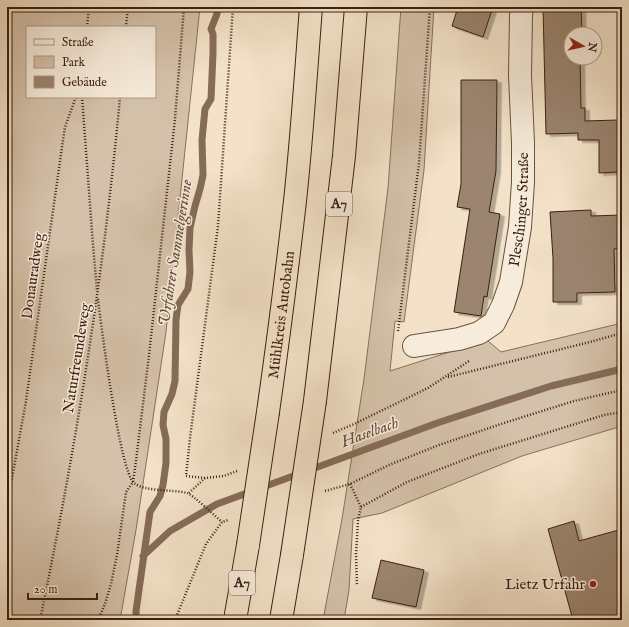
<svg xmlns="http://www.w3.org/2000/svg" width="629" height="627" font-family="'IM FELL English',serif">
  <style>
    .green { fill: #d4c1a9; stroke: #88705c; fill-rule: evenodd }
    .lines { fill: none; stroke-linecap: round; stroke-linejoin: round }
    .stream { stroke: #856c58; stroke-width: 7 }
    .building { fill: #9b846f; stroke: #3c1f0f; filter: url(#shadow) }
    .minor-casing { stroke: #6a503d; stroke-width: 24 }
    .highway-casing { stroke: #3c1f0f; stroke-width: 24 }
    .path { stroke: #3c1f0f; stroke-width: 2.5; stroke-dasharray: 1 2; stroke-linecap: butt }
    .minor { stroke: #f7ecdb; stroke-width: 22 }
    .highway { stroke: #f3e2c8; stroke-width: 22 }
    .highway-bridge-casing { stroke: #3c1f0f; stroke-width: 24; stroke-linecap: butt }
    .highway-bridge { stroke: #f3e2c8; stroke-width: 22 }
    .poi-dot { fill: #8f2418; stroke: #f7ecdb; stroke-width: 1.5 }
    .labels { text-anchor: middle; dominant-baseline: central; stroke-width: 3; stroke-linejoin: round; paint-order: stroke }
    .shield { fill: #f7ecdb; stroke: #745c4c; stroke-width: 1 }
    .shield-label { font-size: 14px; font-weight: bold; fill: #3c1f0f }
    .street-label { font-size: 15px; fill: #3c1f0f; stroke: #f7ecdb }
    .poi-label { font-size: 15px; fill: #3c1f0f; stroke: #f7ecdb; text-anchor: end }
    .water-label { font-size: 16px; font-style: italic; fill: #664c3a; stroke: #f7ecdb }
  </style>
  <defs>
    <filter id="shadow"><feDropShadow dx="4.5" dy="2.5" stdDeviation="0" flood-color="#0004"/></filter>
  </defs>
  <rect width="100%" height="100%" fill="#f3e2c8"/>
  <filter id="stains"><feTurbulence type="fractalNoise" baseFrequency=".005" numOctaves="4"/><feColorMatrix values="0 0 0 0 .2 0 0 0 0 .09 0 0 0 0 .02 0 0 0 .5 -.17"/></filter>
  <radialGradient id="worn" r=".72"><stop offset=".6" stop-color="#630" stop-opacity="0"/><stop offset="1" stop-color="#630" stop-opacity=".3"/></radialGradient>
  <path class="green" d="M7,7H200L166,332L136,530L120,620H7ZM27,27H155V97H27Z
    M401,7H434L424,170L404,322L395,321L390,371L487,340L501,352L622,323V426L522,456L382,513L353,519L349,590L344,620H323L342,519L364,379L388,188Z"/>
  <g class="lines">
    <path class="stream" d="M143,556L170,531L217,504L440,422L551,386L622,369
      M136,620V611L150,512L160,496L163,485L166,463V439L163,425L164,412L172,394L175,381L176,320L178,305L188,289L190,272L189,250L190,228L195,206L200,189L203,175L202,140L205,109L211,99L213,53V34L211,29L217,14V7"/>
  </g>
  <path class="building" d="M458,7H493L483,37L452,26Z
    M543,7H581L582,34H571V58H580L581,108H585V121L618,120L619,172L599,173V140H578V133L546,134Z
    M461,80H497L496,171L489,212L500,214L487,297L484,296L481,316L454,312L470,209L457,207L461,184Z
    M591,210V216L622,215V248L614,249L615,292L577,293V302H553V258L550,212Z
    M574,521L579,541L622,529V620H573L548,529Z
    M381,560L424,570L416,607L372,598Z"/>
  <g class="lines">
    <g class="minor-casing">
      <g id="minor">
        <path id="s1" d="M414,346L459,339L479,333L494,323L503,305L511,282L520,227L523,182V143L520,75L521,16L522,7"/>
      </g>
    </g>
    <g class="highway-casing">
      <g id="highway">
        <path d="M315,401L344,156L356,7"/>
        <path id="s2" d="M268,412C278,342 287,271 295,201C302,136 306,72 311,7"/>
        <path d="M235,620L248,545"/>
        <path d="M281,620L292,555"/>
      </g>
    </g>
    <path class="path" d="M87,27L89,7
      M126,27L128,7
      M7,40L11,7
      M82,97L93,245L97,290
      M98,299C101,325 120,472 134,483C145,492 172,489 187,493C193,495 215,516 222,522
      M398,331L419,163L430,7
      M448,377L590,342L622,333
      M333,433L354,424L428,388L469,361
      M205,478L186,476L190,438L218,226L233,7
      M350,484L361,507L358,520L357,538L356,554L357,586
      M325,491L350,484L389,465L439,445L504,423L574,401L622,390
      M189,493L205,478L224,476L237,471
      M7,506L26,401L63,140L65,127L76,97
      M361,507L407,482L479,454L604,415L622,412
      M40,620C76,447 104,273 120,97
      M98,620L105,604L111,584L117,555L126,492L133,482L136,461L149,355L175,119L184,7
      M175,620L206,544L222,522L228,520"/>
    <use href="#minor" class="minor"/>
    <use href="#highway" class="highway"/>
    <g class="highway-bridge-casing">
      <path id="highway-bridge" d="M248,545L268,412
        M292,555L315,401"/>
    </g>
    <use href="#highway-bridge" class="highway-bridge"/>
  </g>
  <circle class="poi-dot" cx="593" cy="584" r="4"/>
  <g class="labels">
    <g class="shield">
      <rect x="326" y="192" width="26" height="24" rx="3"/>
      <rect x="229" y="571" width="26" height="24" rx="3"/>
    </g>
    <g class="shield-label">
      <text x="339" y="204">A7</text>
      <text x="242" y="583">A7</text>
    </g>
    <g class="street-label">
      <text stroke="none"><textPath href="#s1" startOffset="202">Pleschinger Straße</textPath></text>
      <text transform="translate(33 276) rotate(-82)">Donauradweg</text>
      <text stroke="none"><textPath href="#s2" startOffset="98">Mühlkreis Autobahn</textPath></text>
      <text transform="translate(77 358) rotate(-81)">Naturfreundeweg</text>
    </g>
    <g class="poi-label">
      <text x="585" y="584">Lietz Urfahr</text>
    </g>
    <g class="water-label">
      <text transform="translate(176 253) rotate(-81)">Urfahrer Sammelgerinne</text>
      <text transform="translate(370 433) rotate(-20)">Haselbach</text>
    </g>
  </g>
  <rect width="629" height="627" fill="none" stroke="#f3e2c8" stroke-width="24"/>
  <rect x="8" y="8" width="613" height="611" fill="none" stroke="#3c1f0f" stroke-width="2"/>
  <rect x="12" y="12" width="605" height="603" fill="none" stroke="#3c1f0f"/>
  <rect x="26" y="26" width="130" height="72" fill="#f7ecdb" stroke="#ac9a89"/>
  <rect x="34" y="39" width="20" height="6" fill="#f7ecdb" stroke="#ac9a89"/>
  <text x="62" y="46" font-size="12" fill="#3c1f0f">Straße</text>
  <rect x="34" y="56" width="20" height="12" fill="#d4c1a9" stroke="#ac9a89"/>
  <text x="62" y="66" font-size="12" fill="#3c1f0f">Park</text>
  <rect x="34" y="76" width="20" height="12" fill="#9b846f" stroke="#ac9a89"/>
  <text x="62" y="86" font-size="12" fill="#3c1f0f">Gebäude</text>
  <g transform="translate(583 46) rotate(98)"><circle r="19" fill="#f7ecdb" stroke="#ac9a89"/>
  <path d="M0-3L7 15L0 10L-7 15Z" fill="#8f2418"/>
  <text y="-6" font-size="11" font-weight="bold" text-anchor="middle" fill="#3c1f0f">N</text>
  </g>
  <path d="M28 593v6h69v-6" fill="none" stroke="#3c1f0f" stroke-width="2"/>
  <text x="34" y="593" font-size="12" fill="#3c1f0f" stroke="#f7ecdb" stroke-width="3" paint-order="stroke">20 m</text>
  <rect width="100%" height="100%" filter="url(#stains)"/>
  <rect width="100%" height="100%" fill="url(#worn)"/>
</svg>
